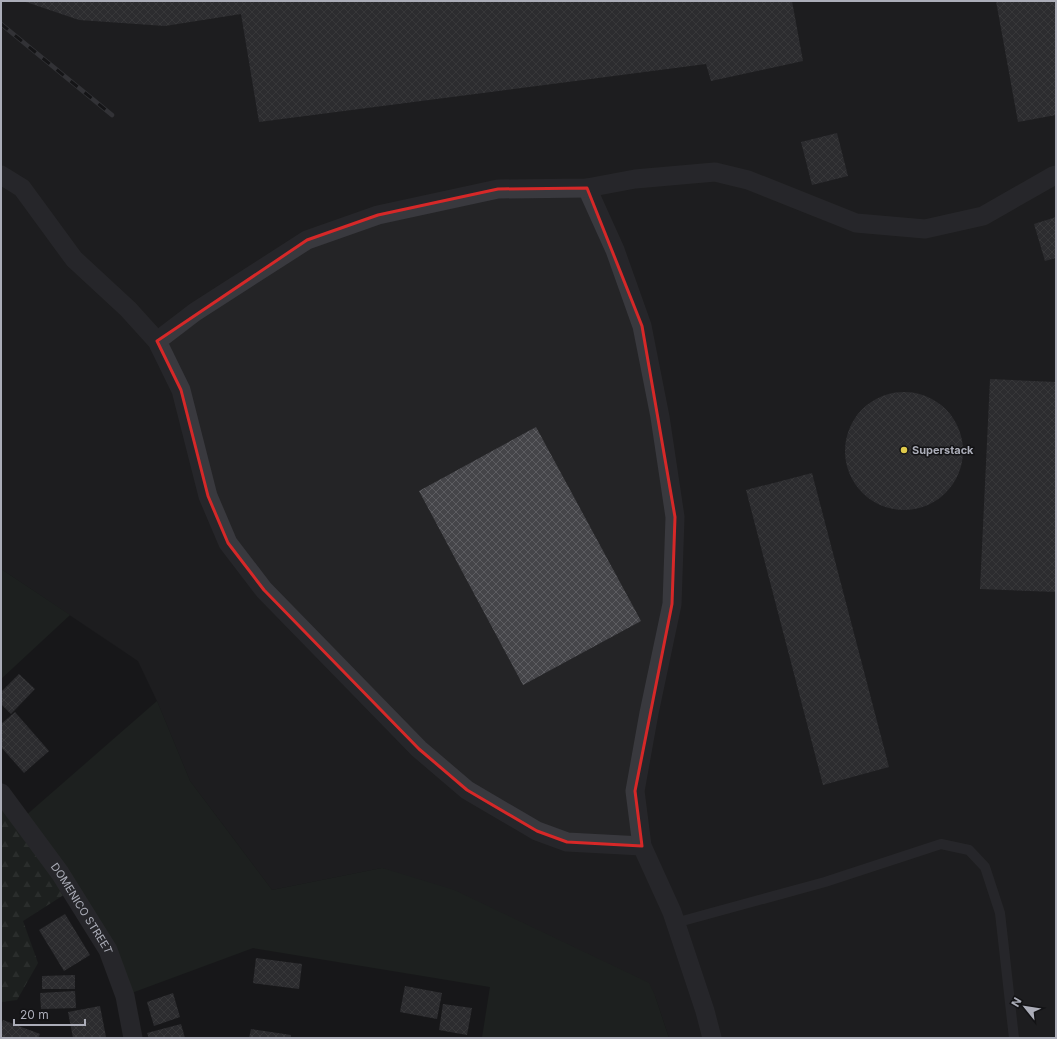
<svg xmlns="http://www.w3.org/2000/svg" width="1057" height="1039" font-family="Inter,sans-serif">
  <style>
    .built { fill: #242426 }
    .forest { fill: url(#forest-firs) }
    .green { fill: #242c26 }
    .building { fill: url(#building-cross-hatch) }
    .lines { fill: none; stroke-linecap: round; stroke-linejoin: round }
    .service { stroke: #39393e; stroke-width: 10 }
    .minor { stroke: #39393e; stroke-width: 19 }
    .rail-casing { stroke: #525359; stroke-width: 4.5 }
    .rail { stroke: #131315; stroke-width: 3; stroke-dasharray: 9; stroke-linecap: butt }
    .marked { fill: none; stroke: #d62828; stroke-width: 3; stroke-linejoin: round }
    .poi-dot { fill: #dfca4b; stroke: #131315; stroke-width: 1.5 }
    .labels { text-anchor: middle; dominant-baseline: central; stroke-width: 3; stroke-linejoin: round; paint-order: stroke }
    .poi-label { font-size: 11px; font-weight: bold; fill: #abadb8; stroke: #131315; text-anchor: start }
    .street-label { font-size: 11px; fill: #abadb8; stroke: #131315 }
  </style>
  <defs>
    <pattern id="forest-firs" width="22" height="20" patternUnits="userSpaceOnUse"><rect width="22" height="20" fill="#242c26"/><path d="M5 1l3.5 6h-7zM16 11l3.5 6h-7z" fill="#414843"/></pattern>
    <pattern id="building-cross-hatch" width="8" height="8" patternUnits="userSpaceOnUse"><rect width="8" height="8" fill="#454549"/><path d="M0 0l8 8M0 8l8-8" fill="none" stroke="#5d5d61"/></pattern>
  </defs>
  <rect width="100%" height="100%" fill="#18181a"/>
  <path class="built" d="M1,1H1056V1038H669L655,996L382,868L272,890L190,781L157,701L138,661L1,569Z"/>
  <path class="forest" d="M1,789L73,889L23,921L38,963L17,1000L1,1002Z"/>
  <path class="green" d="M1,569L70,615L1,679Z
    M157,701L190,781L272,890L382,868L454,890L649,983L655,996L669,1038H482L490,987L253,948L126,995L23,818Z"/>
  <path class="building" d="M23,1H792L803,61L711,81L706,64L259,122L241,14L165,26L79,20Z
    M996,1H1056V115L1018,122Z
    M837,133L848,176L812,185L801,142Z
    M1056,217V258L1045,261L1034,224Z
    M990,379L1056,382V592L980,589Z
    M845 451a59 59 0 1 1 118 0a59 59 0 1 1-118 0Z
    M536,427L641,621L523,685L419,491Z
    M812,473L889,767L823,785L746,490Z
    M19,674L35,689L11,714L1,704V692Z
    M15,712L49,751L24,773L1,747V724Z
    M65,914L90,955L64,971L39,930Z
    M256,958L302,964L299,989L253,983Z
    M75,975V989H42V976Z
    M405,986L442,993L437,1019L400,1012Z
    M75,991L76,1008L41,1009L40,993Z
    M173,993L180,1017L154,1026L147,1002Z
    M443,1004L472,1008L467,1035L439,1030Z
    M100,1006L106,1037L73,1038L68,1012Z
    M3,1020L40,1034L38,1038H1V1026Z
    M181,1024L185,1038H149L147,1033Z
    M251,1029L291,1035V1038H249Z"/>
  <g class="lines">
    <path class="service" d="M675,923L825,882L941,844L969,850L985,867L1000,913L1014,1038"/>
    <g class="minor">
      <path d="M1,175L22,188L74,259L128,309L157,341L181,390L208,496L228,543L264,590L419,749L467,790L537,831L567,842L642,846"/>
      <path d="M587,188L615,250L642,326L660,417L675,517L672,604L649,713L635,791L642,846L672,912L705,1011L712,1038"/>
      <path d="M157,341L195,312L307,240L378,215L498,189L587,188L635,179L715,172L748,180L856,223L925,229L983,216L1053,176L1056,175"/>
      <path id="s1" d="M1,793L60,873L108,950L125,996L133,1038"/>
    </g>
    <g class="rail-casing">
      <path id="rail" d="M1,24L112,115"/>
    </g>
    <use href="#rail" class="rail"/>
  </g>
  <path d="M0 0H1057V1039H0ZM587,188L642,326L675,517L672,604L635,791L642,846L567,842L537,831L467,790L419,749L264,590L228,543L208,496L181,390L157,341L307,240L378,215L498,189Z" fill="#18181a" fill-opacity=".55" fill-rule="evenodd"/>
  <path class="marked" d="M587,188L642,326L675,517L672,604L635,791L642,846L567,842L537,831L467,790L419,749L264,590L228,543L208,496L181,390L157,341L307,240L378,215L498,189Z"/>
  <circle class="poi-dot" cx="904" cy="450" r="4"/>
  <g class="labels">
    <g class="poi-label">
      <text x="912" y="450">Superstack</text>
    </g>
    <g class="street-label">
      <text stroke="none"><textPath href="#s1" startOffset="141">DOMENICO STREET</textPath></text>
    </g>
  </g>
  <rect width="1057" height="1039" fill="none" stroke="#abadb8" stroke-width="4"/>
  <g transform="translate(1025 1007) rotate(300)" stroke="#131315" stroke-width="3" paint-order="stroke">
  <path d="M0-3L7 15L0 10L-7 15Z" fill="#abadb8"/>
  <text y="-6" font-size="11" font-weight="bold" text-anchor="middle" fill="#abadb8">N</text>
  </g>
  <path d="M14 1019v6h71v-6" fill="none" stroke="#abadb8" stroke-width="2"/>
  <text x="20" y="1019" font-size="12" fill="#abadb8" stroke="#131315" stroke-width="3" paint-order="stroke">20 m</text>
</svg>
